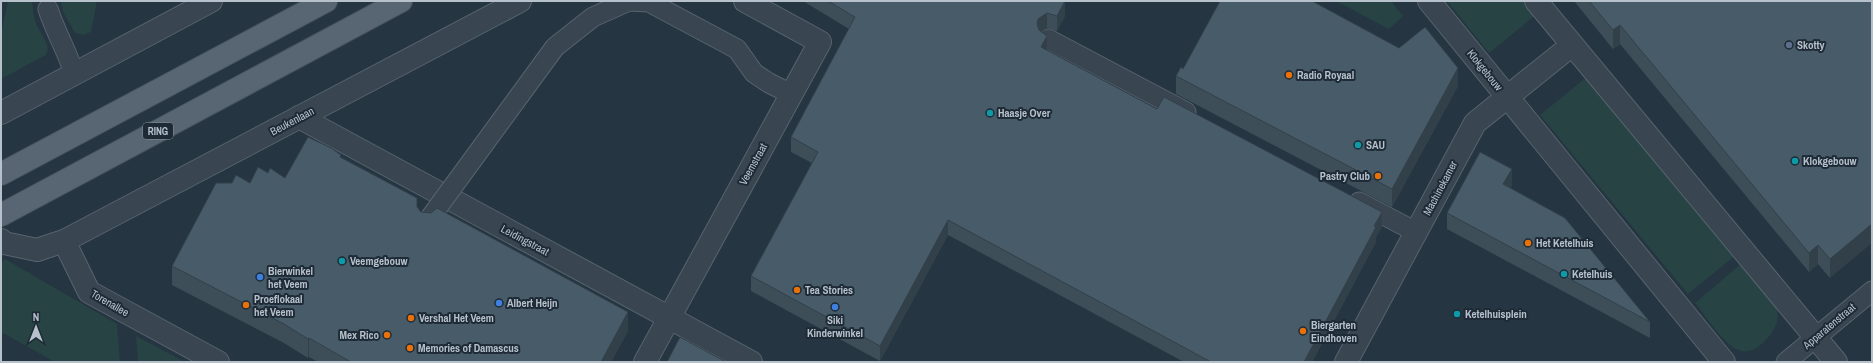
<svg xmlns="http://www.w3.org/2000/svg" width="1873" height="363" font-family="'Archivo Narrow',sans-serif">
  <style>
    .green { fill: #274343 }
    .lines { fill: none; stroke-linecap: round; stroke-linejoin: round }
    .service-casing { stroke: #57646f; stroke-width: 21 }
    .pedestrian-casing { stroke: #57646f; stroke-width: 24 }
    .minor-casing { stroke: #57646f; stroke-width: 24 }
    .tertiary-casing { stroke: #57646f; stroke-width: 24 }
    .primary-casing { stroke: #46525e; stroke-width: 24 }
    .service { stroke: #394652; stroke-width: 19 }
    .pedestrian { stroke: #394652; stroke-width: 22 }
    .minor { stroke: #394652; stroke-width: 22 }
    .tertiary { stroke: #394652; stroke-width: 22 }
    .primary { stroke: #576672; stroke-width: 22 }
    .service-bridge-casing { stroke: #57646f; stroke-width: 21; stroke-linecap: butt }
    .service-bridge { stroke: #394652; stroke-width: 19 }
    .wall { fill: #3e4e59 }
    .shaded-wall { fill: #324049 }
    .building { fill: #485b68; stroke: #324049 }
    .service-dot { fill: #5c6f8a; stroke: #1e2b37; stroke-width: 1.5 }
    .food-dot { fill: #e8710a; stroke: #1e2b37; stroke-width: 1.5 }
    .culture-dot { fill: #0f9aa8; stroke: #1e2b37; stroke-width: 1.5 }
    .shop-dot { fill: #3f7fe0; stroke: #1e2b37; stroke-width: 1.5 }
    .labels { text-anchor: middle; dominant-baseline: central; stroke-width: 4; stroke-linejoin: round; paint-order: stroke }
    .shield { fill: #1e2b37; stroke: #88949f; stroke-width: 1 }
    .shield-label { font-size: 10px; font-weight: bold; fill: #b6c1cc }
    .poi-label { font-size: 11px; font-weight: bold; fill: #b6c1cc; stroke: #1e2b37; text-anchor: start }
    .street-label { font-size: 11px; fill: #b6c1cc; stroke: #1e2b37 }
  </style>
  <rect width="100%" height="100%" fill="#253542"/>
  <path class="green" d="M8,1H32C33,9 33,16 36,23C40,34 52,45 46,55L1,79V34Z
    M61,1H97L91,32L84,35L75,33L63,12Z
    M1336,1H1391L1403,16L1389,29Z
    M1447,1H1526L1537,14L1489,53Z
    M1588,76L1736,255L1688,294L1540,115Z
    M5,259L117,324L120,362H55L1,332V262Z
    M1742,263C1763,288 1796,310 1765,341C1759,347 1750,353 1741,351C1726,348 1704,314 1695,303Z
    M136,336L185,362H138Z"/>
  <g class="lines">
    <g class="service-casing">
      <path id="service" d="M48,9C55,31 67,51 74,73
        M1048,39L1186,112
        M555,47L593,17L629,1L649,2L737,49L754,73L769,83L791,94
        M1359,202L1416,232
        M1786,362L1872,291"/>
    </g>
    <g class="pedestrian-casing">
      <path id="pedestrian" d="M299,117L751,362"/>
    </g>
    <g class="minor-casing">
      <path id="minor" d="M1,240L4,243L37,250L64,241L520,1
        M64,241L89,292L218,362
        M645,362L820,42L745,1
        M1346,362L1475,123L1572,45"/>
    </g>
    <g class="tertiary-casing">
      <path id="tertiary" d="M1429,1L1724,362
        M1536,1L1836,362
        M1,113L211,1"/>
    </g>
    <g class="primary-casing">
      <path id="primary" d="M1,174L326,1
        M1,215L401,1"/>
    </g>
    <use href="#service" class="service"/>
    <use href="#pedestrian" class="pedestrian"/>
    <use href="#minor" class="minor"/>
    <use href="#tertiary" class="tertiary"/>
    <use href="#primary" class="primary"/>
    <g class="service-bridge-casing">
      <path id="service-bridge" d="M427,222L555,47"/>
    </g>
    <use href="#service-bridge" class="service-bridge"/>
  </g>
  <path class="wall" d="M803,1H1065V16L1057,31L1047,28L1041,32L1047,50L1157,109L1382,227L1376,237V242L1312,362H1184L948,235L880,361L751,291V276L812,163L791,152V137L849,29Z
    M1574,1H1872L1830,278L1818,264L1809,272L1620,44L1613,49Z
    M1212,17L1458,86L1392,207L1176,94V76L1183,69Z
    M341,158L417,208L421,212L628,331L611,362H318L309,357L308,358L284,343L172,285V266L250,183L268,173L285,178Z
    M1512,185L1510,188L1650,322V338L1447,229V213Z"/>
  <path class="shaded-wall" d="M1065,1V16L1057,31V16Z
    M1047,13V28L1038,34L1037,24L1038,19Z
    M1620,25V44L1613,49V30Z
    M1047,36V51L1041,47Z
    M1458,68V86L1392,207V189Z
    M1512,169V185L1503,200V184Z
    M1382,212V227L1376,237V242L1312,362H1304Z
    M948,220V235L880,361V346Z
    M1872,224V243L1830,278V259Z
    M1818,245V264L1809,272V253Z
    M628,312V331L611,362H601Z
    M309,338V357L308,358V339Z"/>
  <path class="building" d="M828,1H1065L1057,16L1047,13L1038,19L1037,24L1039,30L1047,36L1041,47L1157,109L1164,97L1382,212L1374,226L1376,227L1304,362H1211L948,220L880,346L751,276L818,152L791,137L855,17Z
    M1220,1H1312L1399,48L1425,27L1458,68L1392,189L1176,76L1181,67L1183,69Z
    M1589,1H1872V224L1830,259L1818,245L1809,253L1620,25L1613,30Z
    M308,137L331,148L341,155L340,157L417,198V207L421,212L431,213L437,208L628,312L601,362H351L309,338L308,339L284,324L172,266L216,183H232L236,175L250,183L258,167L268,173L270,168L285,178Z
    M1480,152L1512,169L1503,184L1565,218L1650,322L1447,213Z
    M680,337L726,362H667Z"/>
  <circle class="service-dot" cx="1789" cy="45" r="4"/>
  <g class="food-dot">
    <circle cx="1289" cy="75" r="4"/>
    <circle cx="1378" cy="176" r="4"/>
    <circle cx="1528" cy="243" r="4"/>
    <circle cx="797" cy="290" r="4"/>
    <circle cx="246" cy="305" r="4"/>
    <circle cx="411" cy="318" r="4"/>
    <circle cx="1303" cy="331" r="4"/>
    <circle cx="387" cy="335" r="4"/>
    <circle cx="410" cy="348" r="4"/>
  </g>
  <g class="culture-dot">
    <circle cx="990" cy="113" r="4"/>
    <circle cx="1358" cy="145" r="4"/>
    <circle cx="1795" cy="161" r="4"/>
    <circle cx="342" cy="261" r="4"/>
    <circle cx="1564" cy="274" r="4"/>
    <circle cx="1457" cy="314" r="4"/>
  </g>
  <g class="shop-dot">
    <circle cx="260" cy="277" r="4"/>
    <circle cx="499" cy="303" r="4"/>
    <circle cx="835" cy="307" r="4"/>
  </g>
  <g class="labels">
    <rect class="shield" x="143" y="123" width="30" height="16" rx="3"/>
    <g class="shield-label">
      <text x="158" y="131">RING</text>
    </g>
    <g class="poi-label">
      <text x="1797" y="45">Skotty</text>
      <text x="1297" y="75">Radio Royaal</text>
      <text x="998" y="113">Haasje Over</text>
      <text x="1366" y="145">SAU</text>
      <text x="1803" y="161">Klokgebouw</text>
      <text x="1370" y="176" text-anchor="end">Pastry Club</text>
      <text x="1536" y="243">Het Ketelhuis</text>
      <text x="350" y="261">Veemgebouw</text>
      <text x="268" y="271">Bierwinkel<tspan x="268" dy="13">het Veem</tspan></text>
      <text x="1572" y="274">Ketelhuis</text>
      <text x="805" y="290">Tea Stories</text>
      <text x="254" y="299">Proeflokaal<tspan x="254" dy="13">het Veem</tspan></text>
      <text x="507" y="303">Albert Heijn</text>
      <text x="1465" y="314">Ketelhuisplein</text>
      <text x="419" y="318">Vershal Het Veem</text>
      <text x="835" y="320" text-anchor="middle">Siki<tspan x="835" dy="13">Kinderwinkel</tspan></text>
      <text x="1311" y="325">Biergarten<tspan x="1311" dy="13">Eindhoven</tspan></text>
      <text x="379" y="335" text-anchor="end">Mex Rico</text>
      <text x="418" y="348">Memories of Damascus</text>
    </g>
    <g class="street-label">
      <text transform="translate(1485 70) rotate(51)">Klokgebouw</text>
      <text transform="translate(292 121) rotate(-28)">Beukenlaan</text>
      <text transform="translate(753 164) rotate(-61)">Veemstraat</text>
      <text transform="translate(1440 188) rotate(-62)">Machinekamer</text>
      <text transform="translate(525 240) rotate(28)">Leidingstraat</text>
      <text transform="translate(110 303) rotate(30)">Torenallee</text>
      <text transform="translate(1829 326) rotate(-40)">Apparatenstraat</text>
    </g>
  </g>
  <rect width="1873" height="363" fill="none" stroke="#b6c1cc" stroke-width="4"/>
  <g transform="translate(36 327)" stroke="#1e2b37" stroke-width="3" paint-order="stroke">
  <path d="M0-3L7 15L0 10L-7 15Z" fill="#b6c1cc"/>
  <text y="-6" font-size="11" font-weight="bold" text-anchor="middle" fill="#b6c1cc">N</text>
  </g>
</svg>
